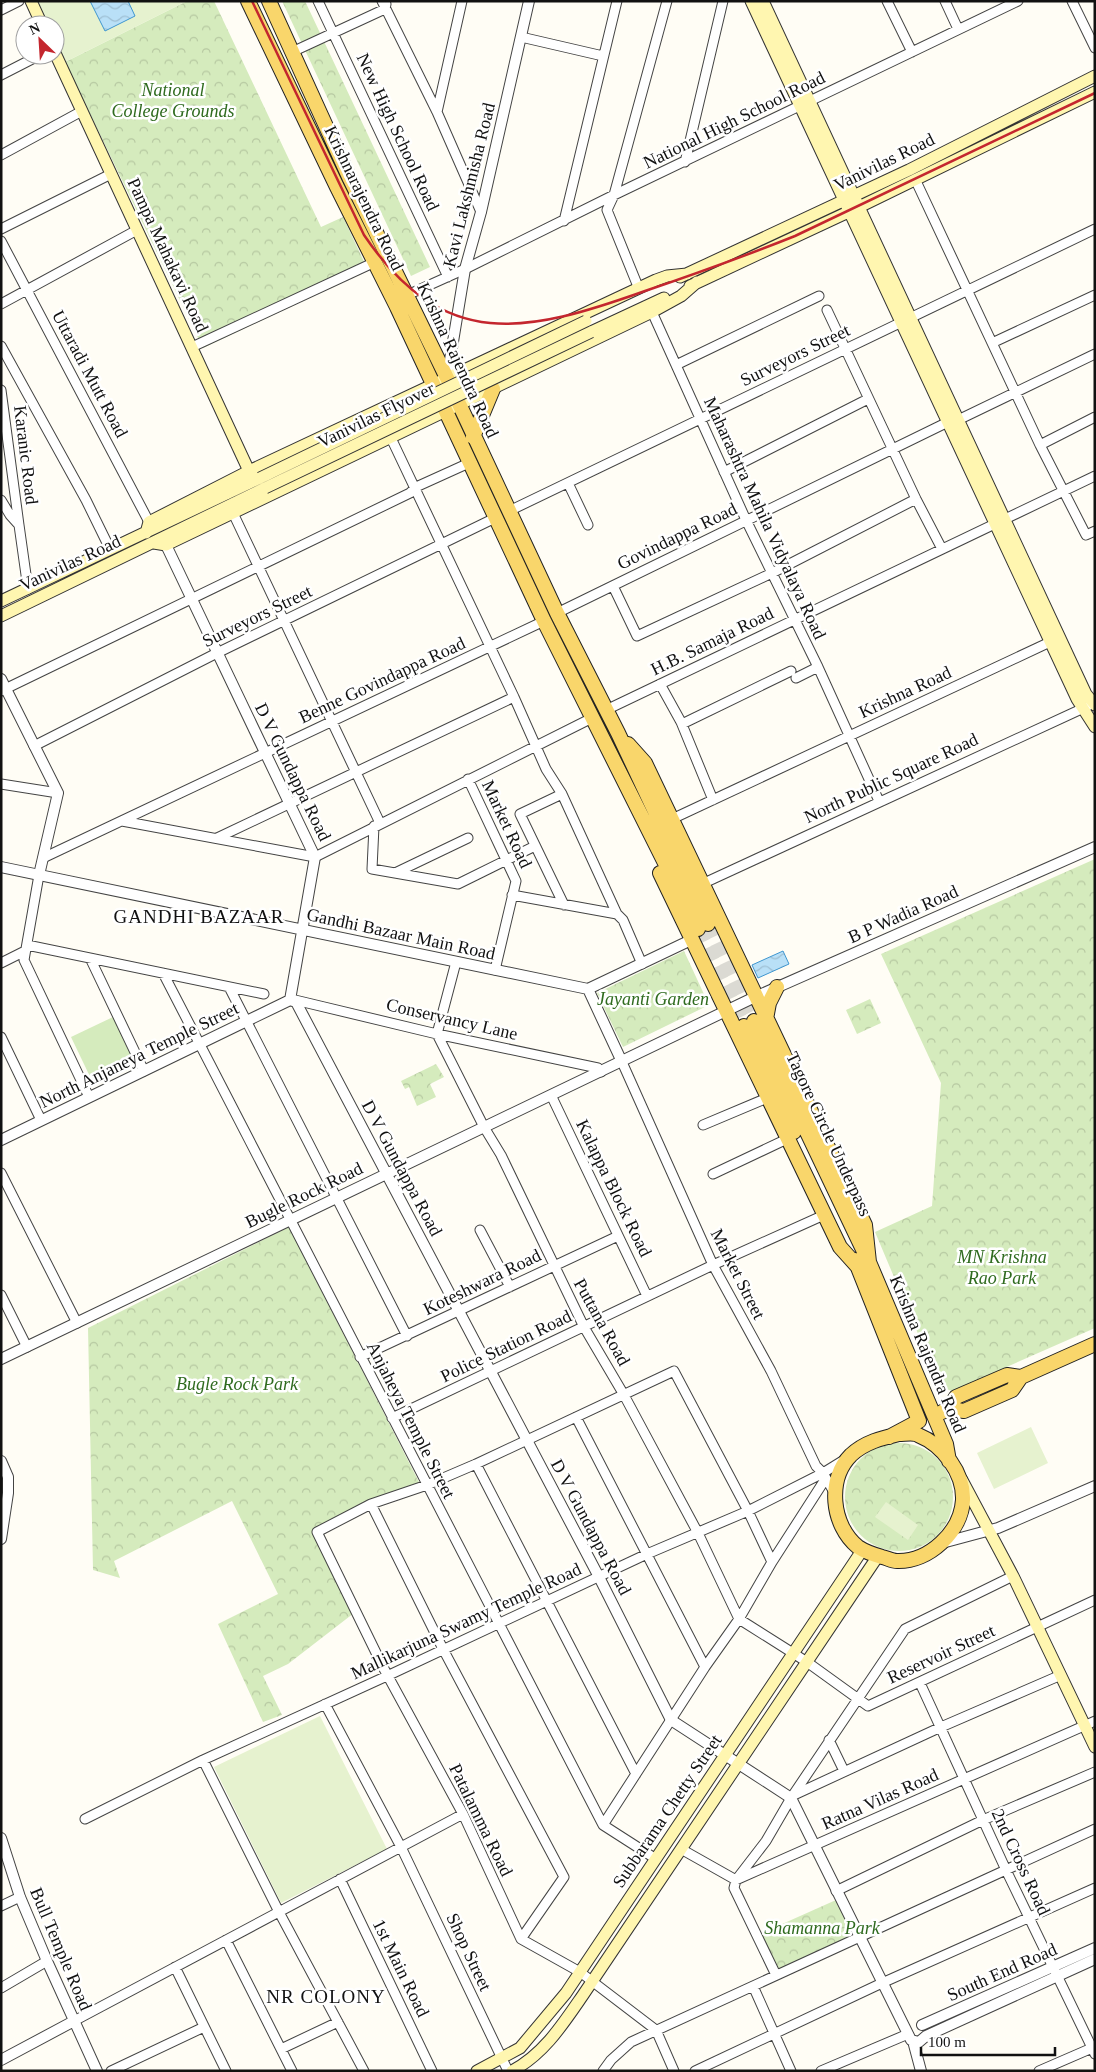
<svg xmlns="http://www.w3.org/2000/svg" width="1096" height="2072" font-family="Georgia,serif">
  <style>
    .grass { fill: #d5ebbd }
    .park { fill: url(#park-crowns) }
    .pitch { fill: #e6f2cf }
    .water { fill: url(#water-waves); stroke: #3f96cf }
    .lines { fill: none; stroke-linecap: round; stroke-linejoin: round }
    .primary-tunnel { stroke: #dbdad3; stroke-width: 14; stroke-dasharray: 14 7; stroke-linecap: butt }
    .minor-casing { stroke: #444; stroke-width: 11 }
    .tertiary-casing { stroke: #444; stroke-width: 12 }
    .secondary-casing { stroke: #333; stroke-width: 13 }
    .primary-casing { stroke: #222; stroke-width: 16 }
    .minor { stroke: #fff; stroke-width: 9 }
    .tertiary { stroke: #fff; stroke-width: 10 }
    .secondary { stroke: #fff6b0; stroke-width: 11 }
    .primary { stroke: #f9d66b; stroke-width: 14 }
    .rail { stroke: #c4262e; stroke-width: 2.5 }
    .secondary-bridge-casing { stroke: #333; stroke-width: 13; stroke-linecap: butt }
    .secondary-bridge { stroke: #fff6b0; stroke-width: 11 }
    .labels { text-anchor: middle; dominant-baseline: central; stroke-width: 5; stroke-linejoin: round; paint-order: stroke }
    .park-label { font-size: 18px; font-style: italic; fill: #2f6b1f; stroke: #fff }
    .street-label { font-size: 18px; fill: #111; stroke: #fff }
    .neighbourhood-label { font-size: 19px; letter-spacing: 1px; fill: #111; stroke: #fff }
  </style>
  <defs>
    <pattern id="park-crowns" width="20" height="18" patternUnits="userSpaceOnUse" patternTransform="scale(1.25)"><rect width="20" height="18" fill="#d5ebbd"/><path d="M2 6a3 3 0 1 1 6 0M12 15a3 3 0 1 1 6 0" fill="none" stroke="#b6c8a1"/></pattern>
    <pattern id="water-waves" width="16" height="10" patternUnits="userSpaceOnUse" patternTransform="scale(1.25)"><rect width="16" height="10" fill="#b9e0f7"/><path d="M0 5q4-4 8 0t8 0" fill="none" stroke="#9ebfd3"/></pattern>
  </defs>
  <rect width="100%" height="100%" fill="#fffdf5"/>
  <path class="grass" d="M113,1017L136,1066L94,1085L71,1037Z"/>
  <path class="park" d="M187,1H214L321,227L343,217L368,270L203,348L65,62Z
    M282,1H305L430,267L411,276Z
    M1095,859V1328L952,1391L944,1388L938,1381L875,1232L932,1206L941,1083L881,954Z
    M684,951L709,1005L623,1047L597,993Z
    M870,999L881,1023L857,1034L846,1010Z
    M436,1064L444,1077L430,1084L436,1097L417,1106L409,1087L405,1089L401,1081Z
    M289,1227L420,1484L314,1531L354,1613L288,1664L263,1676L282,1715L263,1722L218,1624L278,1594L232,1501L114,1561L120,1578L93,1570L88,1328Z
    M845 1497a54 54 0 1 1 108 0a54 54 0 1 1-108 0Z
    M836,1900L853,1936L777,1971L760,1934Z"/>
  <path class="pitch" d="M36,1H187L65,62L55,41V25H47Z
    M1031,1427L1048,1463L994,1489L977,1453Z
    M886,1502L918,1525L908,1540L875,1517Z
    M320,1716L387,1849L281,1903L214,1767Z"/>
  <path class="water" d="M90,1H128L135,16L105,31Z
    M783,951L789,964L758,978L752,965Z"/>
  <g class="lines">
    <path class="primary-tunnel" d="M708,924L754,1021
      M698,929L744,1026"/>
    <g class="minor-casing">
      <path id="minor" d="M318,1L448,277
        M382,1L437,112L481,212
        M887,1L912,52
        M945,1L958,29
        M1072,1L1095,48
        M1,10L19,1
        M521,37L603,56
        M292,52L385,9L386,4
        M1,75L40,55
        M437,112L462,1
        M1,155L82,111
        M685,162L723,1
        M915,179L1040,445L1086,535L1095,531
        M564,221L617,1
        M1,229L111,174
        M1,241L149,522
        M639,289L607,210L614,195L667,1
        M394,301L465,269L614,195L1018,1
        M1,304L137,230
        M827,310L916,499L942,549
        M652,312L746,520L818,667L879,801
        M992,343L1095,295
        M1,346L86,500L110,549
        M192,347L375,262
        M676,365L819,296
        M1,390L19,525
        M958,420L1095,354
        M391,438L514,697L546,769L562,794L617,914L623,920L642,964
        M1040,445L1095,417
        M724,472L868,399
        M568,483L588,525
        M1,500L10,515L19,525L28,589
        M509,511L1095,229
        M233,513L380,823
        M613,586L637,636L772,573L916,499
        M557,613L948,422
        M796,678L818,667
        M660,684L681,722L713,800
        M1,691L410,493L416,487L469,463
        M606,710L1095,476
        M682,724L791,671
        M34,746L215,654L495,518
        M468,779L516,881L495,970
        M1,784L58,793
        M562,794L520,814L564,905
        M672,819L1050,642
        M122,821L315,857L592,718
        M374,826L372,869L458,884L535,846
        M217,838L514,697
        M43,858L544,621
        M395,873L468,838
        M39,875L24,960L89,1097
        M702,884L1088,706
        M512,895L617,914
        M27,945L264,994
        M90,958L144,1071
        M456,962L437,1034L484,1127L501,1155L584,1327L624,1395L698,1533L739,1619L807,1662L868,1706L1095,1600
        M1,963L25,951
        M163,973L603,1825L656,1859
        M229,987L407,1336
        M295,1000L437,1034L598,1068L601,1072
        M1,1037L41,1120
        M622,1062L713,1265L771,1371L816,1466L823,1473L835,1494
        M551,1095L647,1296
        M703,1125L767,1098
        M1,1173L77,1323
        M713,1174L787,1139
        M480,1230L510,1287
        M1,1295L27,1347
        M360,1357L618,1236
        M576,1417L705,1667
        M392,1418L713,1265L824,1215
        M476,1464L636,1774
        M371,1504L443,1649L564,1877L521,1939
        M920,1683L1006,1870L1095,2054
        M325,1704L401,1847L508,2071
        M829,1740L844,1771
        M203,1760L279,1912L364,2071
        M794,1795L941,1727L1061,1675
        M85,1819L203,1760L387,1676L647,1554L748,1511L823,1473L844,1460
        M603,1825L705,1667L739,1619L772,1562L826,1478
        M681,1849L736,1880L1095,1721
        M340,1879L432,2071
        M836,1891L983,1820L1095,1772
        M1,1906L20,1897
        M226,1940L292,2071
        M175,1967L226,2071
        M776,1975L734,1888L736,1880L766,1841L791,1798L905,1629L1013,1576
        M753,1986L791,2071
        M1,1988L47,1961
        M74,2021L463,1814
        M281,2049L338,2022
        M111,2071L204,2027
        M603,2071L611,2060L631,2042L1095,1829
        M674,2071L656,2030L580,1972L521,1939L463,1814L383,1667L317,1532L371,1504L427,1485L476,1464L674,1371L748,1511L772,1562
        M695,2071L882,1983L1095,1888
        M821,2071L908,2034
        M1039,2071L1092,2048"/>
    </g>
    <g class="tertiary-casing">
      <path id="tertiary" d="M447,378L465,269L481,212L529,1
        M166,545L315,857L290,1000
        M1,679L58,793L39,875
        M1,867L588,989
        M588,989L691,940
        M588,989L622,1062
        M290,1000L296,1002L599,1577L671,1720L791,1798L911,2040L919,2042L926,2036L1095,1959
        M1,1140L290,1000
        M1,1359L755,997L1095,847
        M1,1461L8,1477V1493L1,1539
        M942,1543L998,1528L1095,1486
        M1,1838L20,1897L47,1961L97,2071
        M922,2025L1095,1948
        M913,2041L921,2071
        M1,2060L74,2021"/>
    </g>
    <g class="secondary-casing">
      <path id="secondary" d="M31,1L42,25
        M751,1L1077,699L1095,727
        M763,1L1086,694L1095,705
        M55,53L249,471
        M680,277L909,170L1095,76
        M690,286L859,207L1095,92
        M591,332L664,298
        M146,533L149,522L249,471L656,280L667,276L687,274
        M154,543L166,545L652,312L681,296L697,282
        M1,601L260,478
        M1,616L265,488
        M962,1480L1013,1576L1095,1747
        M477,2071L520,2048L566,1993L863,1549
        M512,2071C544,2054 563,2024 583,1995L878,1556"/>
    </g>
    <g class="primary-casing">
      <path id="primary" d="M248,1L337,187L397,307L544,621L698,929
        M269,1L350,179L447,378L557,613L618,733L708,924
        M473,437L493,389
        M628,744L645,763L865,1225L869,1262
        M660,873L840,1247L858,1267
        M766,1019L769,1003L777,987
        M754,1021L869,1262L946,1444L949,1461
        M744,1026L794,1132
        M855,1260L919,1421L889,1437
        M949,1409L956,1397L1007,1375L1021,1377L1095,1344
        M942,1412L949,1409L964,1411L1012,1390L1021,1377
        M899,1434C905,1434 913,1432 918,1435C943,1445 964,1473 963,1500C961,1532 929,1562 897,1561C892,1561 887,1558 882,1557C875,1555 864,1551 858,1547C831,1525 827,1479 851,1455C865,1442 882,1438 899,1434Z"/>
    </g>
    <use href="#minor" class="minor"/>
    <use href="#tertiary" class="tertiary"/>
    <use href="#secondary" class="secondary"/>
    <use href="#primary" class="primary"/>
    <path class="rail" d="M252,1L364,235C444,353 527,333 645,291C695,274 745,256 795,236L1095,93"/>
    <g class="secondary-bridge-casing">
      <path id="secondary-bridge" d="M260,478L586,321
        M265,488L591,332"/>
    </g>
    <use href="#secondary-bridge" class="secondary-bridge"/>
  </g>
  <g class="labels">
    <g class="park-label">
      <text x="173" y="90">National<tspan x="173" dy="21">College Grounds</tspan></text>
      <text x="653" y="999">Jayanti Garden</text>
      <text x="1002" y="1257">MN Krishna<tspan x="1002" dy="21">Rao Park</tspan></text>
      <text x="237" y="1384">Bugle Rock Park</text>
      <text x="822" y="1928">Shamanna Park</text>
    </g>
    <g class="street-label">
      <text transform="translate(734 120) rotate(-26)">National High School Road</text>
      <text transform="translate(398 132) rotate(65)">New High School Road</text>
      <text transform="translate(884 162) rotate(-26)">Vanivilas Road</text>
      <text transform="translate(469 185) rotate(-76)">Kavi Lakshmisha Road</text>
      <text transform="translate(364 198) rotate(64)">Krishnarajendra Road</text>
      <text transform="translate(168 255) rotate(65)">Pampa Mahakavi Road</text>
      <text transform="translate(795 355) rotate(-26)">Surveyors Street</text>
      <text transform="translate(458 360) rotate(65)">Krishna Rajendra Road</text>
      <text transform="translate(90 374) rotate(62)">Uttaradi Mutt Road</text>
      <text transform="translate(376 415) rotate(-26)">Vanivilas Flyover</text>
      <text transform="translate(26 455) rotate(83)">Karanic Road</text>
      <text transform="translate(765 518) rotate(65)">Maharashtra Mahila Vidyalaya Road</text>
      <text transform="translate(677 536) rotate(-26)">Govindappa Road</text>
      <text transform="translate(70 563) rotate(-25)">Vanivilas Road</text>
      <text transform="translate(257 616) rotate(-26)">Surveyors Street</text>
      <text transform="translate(712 641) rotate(-26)">H.B. Samaja Road</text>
      <text transform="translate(382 680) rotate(-25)">Benne Govindappa Road</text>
      <text transform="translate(905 692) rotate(-25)">Krishna Road</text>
      <text transform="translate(293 772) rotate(64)">D V Gundappa Road</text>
      <text transform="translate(891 778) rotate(-25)">North Public Square Road</text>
      <text transform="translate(507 824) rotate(65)">Market Road</text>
      <text transform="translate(903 914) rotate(-24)">B P Wadia Road</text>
      <text transform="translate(401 934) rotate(12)">Gandhi Bazaar Main Road</text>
      <text transform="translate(452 1019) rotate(13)">Conservancy Lane</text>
      <text transform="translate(139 1055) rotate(-26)">North Anjaneya Temple Street</text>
      <text transform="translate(829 1134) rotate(65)">Tagore Circle Underpass</text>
      <text transform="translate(402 1168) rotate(62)">D V Gundappa Road</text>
      <text transform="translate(614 1188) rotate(64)">Kalappa Block Road</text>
      <text transform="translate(304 1195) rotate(-26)">Bugle Rock Road</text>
      <text transform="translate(738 1274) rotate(63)">Market Street</text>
      <text transform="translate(482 1282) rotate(-26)">Koteshwara Road</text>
      <text transform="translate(602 1322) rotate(61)">Puttana Road</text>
      <text transform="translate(506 1346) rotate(-26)">Police Station Road</text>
      <text transform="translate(928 1354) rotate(67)">Krishna Rajendra Road</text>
      <text transform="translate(411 1420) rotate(63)">Anjaheya Temple Street</text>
      <text transform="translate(591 1527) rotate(62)">D V Gundappa Road</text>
      <text transform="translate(466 1621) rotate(-25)">Mallikarjuna Swamy Temple Road</text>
      <text transform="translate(941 1654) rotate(-25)">Reservoir Street</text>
      <text transform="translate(880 1799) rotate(-24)">Ratna Vilas Road</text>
      <text transform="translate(667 1811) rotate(-56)">Subbarama Chetty Street</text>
      <text transform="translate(481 1820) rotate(64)">Patalamma Road</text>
      <text transform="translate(1021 1862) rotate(65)">2nd Cross Road</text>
      <text transform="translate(61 1949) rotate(67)">Bull Temple Road</text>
      <text transform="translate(469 1952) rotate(65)">Shop Street</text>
      <text transform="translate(401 1968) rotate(64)">1st Main Road</text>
      <text transform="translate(1002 1972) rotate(-24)">South End Road</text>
    </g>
    <g class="neighbourhood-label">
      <text x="199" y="916">GANDHI BAZAAR</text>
      <text x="326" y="1996">NR COLONY</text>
    </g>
  </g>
  <rect width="1096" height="2072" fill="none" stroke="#111111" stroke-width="5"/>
  <g transform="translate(40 40) rotate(335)"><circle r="24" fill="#ffffff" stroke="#a0a0a0"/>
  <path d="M0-4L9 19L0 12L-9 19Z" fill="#c4262e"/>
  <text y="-8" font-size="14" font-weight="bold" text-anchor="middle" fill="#111111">N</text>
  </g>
  <path d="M921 2047v8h134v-8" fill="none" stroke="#111111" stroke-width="2.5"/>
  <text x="928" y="2047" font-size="15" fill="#111111" stroke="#ffffff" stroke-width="4" paint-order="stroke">100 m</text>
</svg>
